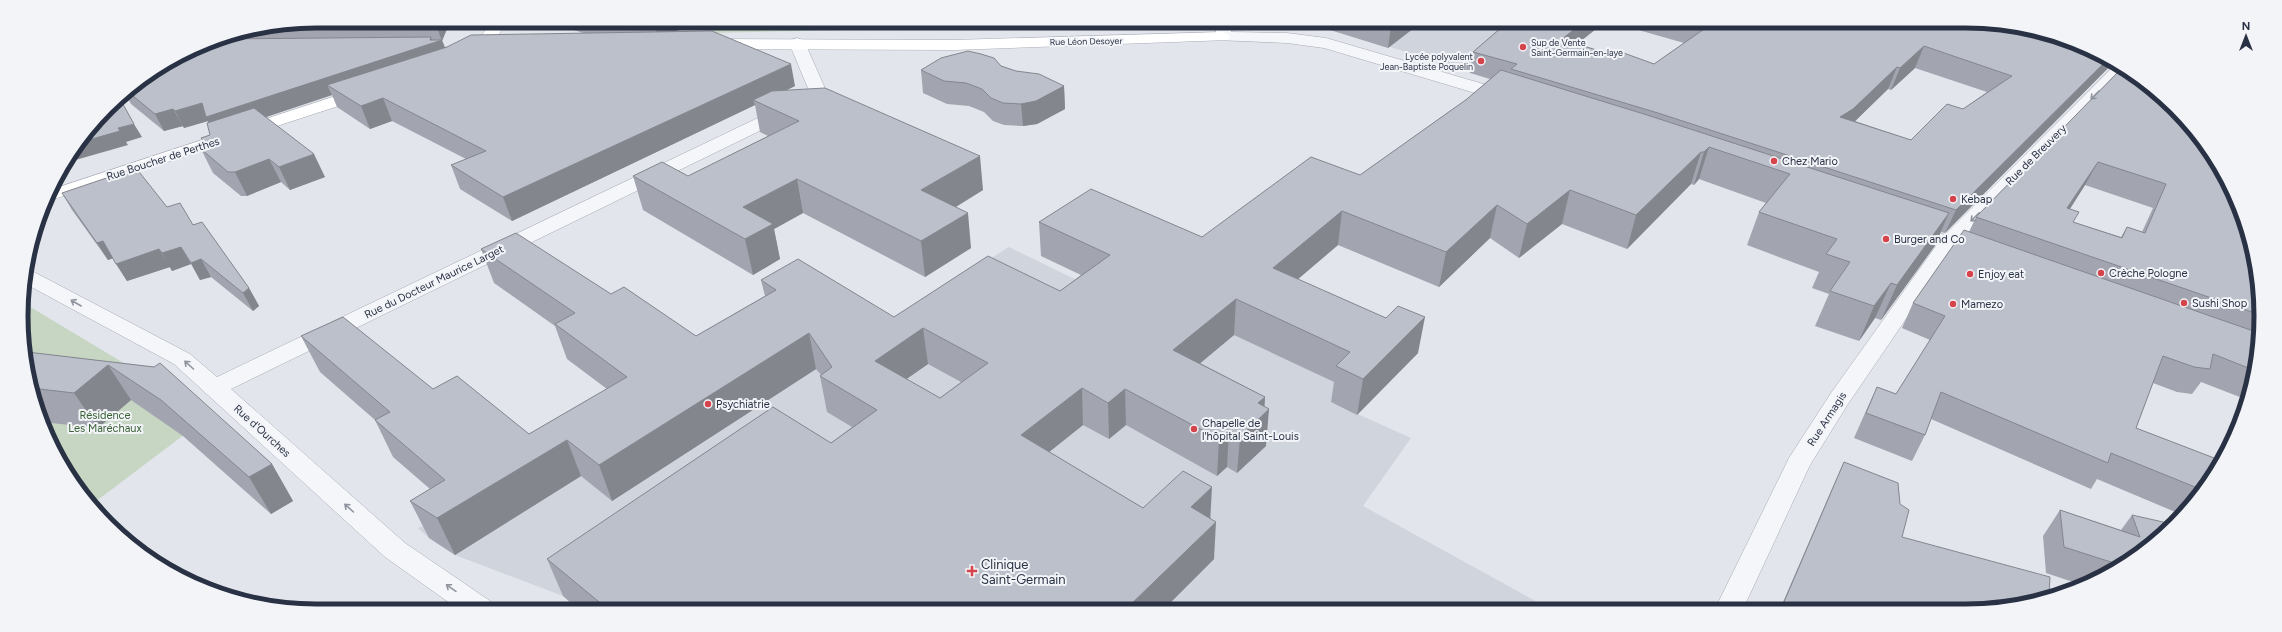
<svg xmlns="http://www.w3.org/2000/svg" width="2282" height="632" font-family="Figtree,sans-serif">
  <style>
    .built { fill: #d0d4dd }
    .green { fill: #c6d6c3 }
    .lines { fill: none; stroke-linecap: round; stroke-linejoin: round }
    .street-casing { stroke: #a7abb6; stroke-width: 1 }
    .secondary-casing { stroke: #a7abb6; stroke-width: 1 }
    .street { fill: #f5f6f9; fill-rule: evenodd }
    .secondary { fill: #fff; fill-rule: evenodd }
    .wall { fill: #a2a5af; fill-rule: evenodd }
    .shaded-wall { fill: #84868e }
    .building { fill: #bcc0cb; stroke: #84868e; fill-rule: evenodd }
    .oneway { stroke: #8f949e }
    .poi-dot { fill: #d5434b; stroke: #f2f4f8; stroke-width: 1.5 }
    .labels { text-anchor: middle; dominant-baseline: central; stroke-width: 4; stroke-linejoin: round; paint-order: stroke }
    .far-street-label { font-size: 9px; fill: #293144; stroke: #f2f4f8 }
    .far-poi-label { font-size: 9px; fill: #293144; stroke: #f2f4f8; text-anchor: start }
    .street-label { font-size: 11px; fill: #293144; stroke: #f2f4f8 }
    .poi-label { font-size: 11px; fill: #293144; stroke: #f2f4f8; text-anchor: start }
    .park-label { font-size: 11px; fill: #3a6136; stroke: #f2f4f8 }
    .near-poi-label { font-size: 13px; fill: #293144; stroke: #f2f4f8; text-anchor: start }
    .rim { fill: none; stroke: #293144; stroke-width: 5 }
  </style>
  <rect width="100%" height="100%" fill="#e2e5eb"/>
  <path class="built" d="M1307,21H1579L1502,82Z
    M1009,247L1097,290L1176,305L1346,388L1331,402L1411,438L1363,506L1550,609L580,611L563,596L455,555L429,538L418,528L887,323Z"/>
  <path class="green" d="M733,21H871L852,30L707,33Z
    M22,302L167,389L205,419L91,505L82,495L52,447L31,393Z"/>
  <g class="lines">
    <g class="street-casing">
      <path id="street" d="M1219,21H1235L1231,32L1287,33L1326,38L1514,93L1517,97L1514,101H1502L1324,48L1287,43L1216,40L1214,37Z
        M797,38L803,40L805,43L828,95L825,99L231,389L405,543L493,603L497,611H461L385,557L174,364L24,283L26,269L32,271L190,354L217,377L810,93L789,43L791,40Z
        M2116,64L2128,70L1962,241L1989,251L1992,255L1989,259L1982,261L1953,252L1944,263L1848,404L1810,465L1743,609H1715L1789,458L1831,393L1936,246L1902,233L1899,229L1902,225L1909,223L1945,235Z"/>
    </g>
    <g class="secondary-casing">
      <path id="secondary" d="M481,21H497L503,28C494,41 483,62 464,57L462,54L475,44L487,28Z
        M1222,32L1228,34L1230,37L1228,40L954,50L711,49L705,47L703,44L705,41L711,39L954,40Z
        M363,87L369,88L372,92L369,96L45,202L50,190Z"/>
    </g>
    <use href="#street" class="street"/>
    <use href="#secondary" class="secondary"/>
  </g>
  <path class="wall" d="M547,21H702L675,32L795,86L787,90L983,190L956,207L971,248L925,277L803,213L774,229L780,259L753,275L643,210L633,176H688L768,136L760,132L755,105L512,221L460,189L451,165L466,159L392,121L370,129L337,107L332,95L266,117L325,177L290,190L281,182L247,196H241L213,173L201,149L206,147L201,138L210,135L208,121L184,128L183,126L164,131L131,104L125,92L203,43L259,27L449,24L442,41L445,47L583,33Z
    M851,21H1206L1201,26L852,30Z
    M1301,21H1423L1388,48Z
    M1509,21H1606L1577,44L1615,56L1654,64L1684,43L1607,21H1966L2079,43L2114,62L1945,233L1941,232L1934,247L1881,320L1875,318L1859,341L1815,326L1829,294L1812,288L1819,272L1747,245L1759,212L1766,203L1699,179L1694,185L1691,184L1627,249L1562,224L1519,258L1490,238L1439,287L1338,245L1298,279L1418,353L1357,415L1331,402L1334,382L1234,335L1200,363L1265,397L1264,407L1266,446L1237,473L1227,467L1217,476L1126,425L1109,439L1083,425L1049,452L1143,508L1211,518L1214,559L1163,610L580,611L563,596L547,559L831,443L852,427L827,412L820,376L821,375L816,369L612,501L581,476L455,555L429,538L410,501L430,489L393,457L375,420L320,372L301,336L433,389L529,434L607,389L567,359L555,326L494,283L481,249L611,294L696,336L765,296L761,280L894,317L1060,291L1081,275L1041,256L1039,222L1202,237L1360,175L1467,99L1490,79L1470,73L1473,52ZM1915,68L1987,92L1963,109L1911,140L1855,121L1888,89L1891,90ZM928,364L961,382L940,398L906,379Z
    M1001,66L1016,71L1064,86L1065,109L1037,124L1023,126L1004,125L993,121L984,112L969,106L947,104L923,93L921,70Z
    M2123,67L2261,316L2255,373L2244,404L2245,399L2201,382L2192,394L2177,392L2153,383L2136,428L2222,463L2180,514L2097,479L2091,489L1931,419L1925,435L1912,461L1854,438L1865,413L1877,387L1896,394L1930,340L1902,328L1913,303L1969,232L1976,217ZM2085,185L2153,208L2142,232L2127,227L2121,237L2073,222L2070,209Z
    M62,193L167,207L193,225L249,288L259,306L253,311L211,277L200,280L191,264L172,271L170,267L127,281L113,258L108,260L72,210Z
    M27,352L154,367L272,464L293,501L271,514L183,436L131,400L98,428L42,422L31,393Z
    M1844,462L1902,537L2004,608L1780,609L1831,491Z
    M2060,510L2121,530L2132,515L2161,538L2096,581L2082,585L2046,573L2043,536Z"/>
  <path class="shaded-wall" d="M438,21H449V24L442,41L436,25Z
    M657,21H702L658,38L654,22Z
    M1202,21H1206L1201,26Z
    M1398,21H1423L1388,48L1391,26Z
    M1585,21H1606L1557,60L1562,39Z
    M431,37L433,43L442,40L448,56L327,85L332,95L215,134L208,121L184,128L175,111L430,40Z
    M1924,46L1915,68L1891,90L1900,68Z
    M2108,59L2114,62L1945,233L1956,210Z
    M791,64L795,86L760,103L753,100L755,105L512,221L503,197Z
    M1897,67L1888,89L1845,131L1840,117Z
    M1064,86L1065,109L1037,124L1023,126L1021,104Z
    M383,98L392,121L370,129L361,106Z
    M173,109L183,126L164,131L155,114Z
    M134,124L142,137L126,142L128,145L65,163L78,143L118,128Z
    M1709,147L1699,179L1694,185L1704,152Z
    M1701,152L1691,184L1627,249L1636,215Z
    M314,154L325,177L290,190L279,167Z
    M980,156L983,190L926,225L921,190Z
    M269,159L281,182L247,196L235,172Z
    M2098,162L2085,185L2055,232L2067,208Z
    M797,179L803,213L774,229L780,259L753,275L745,239L743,207Z
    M1570,190L1562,224L1519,258L1527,224Z
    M1497,205L1490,238L1439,287L1446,252Z
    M1342,211L1338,245L1270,303L1273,268Z
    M968,213L971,248L925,277L921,241Z
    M1949,213L1934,247L1881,320L1897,285Z
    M103,241L114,258L108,260L97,243Z
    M181,247L191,264L172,271L162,253Z
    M159,249L170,267L127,281L116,264Z
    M201,259L211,277L200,280L191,263Z
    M1891,283L1875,318L1859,341L1874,306Z
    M249,288L259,306L253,311L243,293Z
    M1236,299L1234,335L1173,386V350Z
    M1425,317L1418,353L1357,415L1363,379Z
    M923,328L928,364L881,397L875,361Z
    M809,333L816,369L612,501L599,465Z
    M108,365L131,400L98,428L74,393Z
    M1082,388L1083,425L1024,472L1021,435Z
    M1125,389L1126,425L1109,439L1108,403Z
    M1265,397L1264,414L1269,409L1266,446L1237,473L1240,437L1258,403Z
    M1229,430L1227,467L1217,476L1219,439Z
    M567,440L581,476L455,555L437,518Z
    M272,464L293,501L271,514L249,477Z
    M1212,487L1210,524L1191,507Z
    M1216,522L1214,559L1163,610H1125Z
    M694,608L695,610H690Z"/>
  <path class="building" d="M316,21H438L436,25L258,27Z
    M591,21H657L654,22L597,23Z
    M1375,21H1398L1391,26Z
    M1509,21H1585L1562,39L1615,56L1621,52L1654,64L1707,27L1685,21H1966L2023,27L2079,43L2108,59L1956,210L1658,113L1511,69L1517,64L1473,52ZM1924,46L2012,76L1963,109L1947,104L1911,140L1840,117L1853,109L1897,67L1900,68Z
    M712,31L791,64L503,197L451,165L486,151L383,98L361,106L327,85L447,47L471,35Z
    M431,37L430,40H442L206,117L202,103L175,111L173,109L155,114L127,91L203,43L219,39Z
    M968,51L981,54L994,58L1001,66L1016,71L1039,74L1064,86L1036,101L1021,104L1003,103L991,98L982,89L966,83L944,81L921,70L941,58Z
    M2123,67L2130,71L2174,107L2211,152L2238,203L2255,258L2261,315L1976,217ZM2098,162L2166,184L2145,233L2127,227L2122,238L2073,222L2079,212L2067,208Z
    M1501,70L1647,115L1949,213L1897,285L1891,283L1874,306L1830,291L1850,262L1826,254L1837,239L1759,212L1790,174L1709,147L1704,152H1701L1636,215L1570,190L1527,224L1497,205L1446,252L1342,211L1273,268L1386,318L1398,306L1425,317L1363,379L1336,366L1350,352L1236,299L1173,350L1265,397L1258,403L1269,409L1240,437L1229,430L1219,439L1125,389L1108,403L1082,388L1021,435L1143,508L1183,471L1212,487L1191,507L1216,522L1125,610H698L694,608L690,610L610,611L547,559L773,407L831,443L877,410L820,376L832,367L809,333L599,465L567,440L437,518L410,501L445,480L375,420L390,412L301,336L343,317L433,389L457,376L529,434L627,377L555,324L575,313L481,249L516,233L611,294L624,287L696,336L776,290L761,280L798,259L894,317L988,256L1060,291L1110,255L1039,222L1091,189L1202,237L1311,157L1360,175L1467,99ZM923,328L988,363L940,398L875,361Z
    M825,88L980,156L921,190L968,213L921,241L797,179L743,207L773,224L745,239L633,176L662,162L688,176L799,121L753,100L772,91Z
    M119,97L134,124L118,128L120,131L78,143L82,137Z
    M254,108L314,154L279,167L269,159L235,172H228L201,149L208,146L201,138L210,135L207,123Z
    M136,168L167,207L180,203L193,225L202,222L249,288L243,293L201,259L191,263L181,247L162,253L159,249L116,264L103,241L97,243L62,193Z
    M1964,230L2259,333L2256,371L2213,354L2210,369L2194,367L2163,356L2136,428L2222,461V463L2200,489L2111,453L2108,463L1941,392L1925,435L1866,413L1877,387L1896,394L1945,316L1913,303Z
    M27,352L154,367L160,363L272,464L249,477L161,400L108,365L74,393L31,388Z
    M1844,462L1898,483L1900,504L1909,510L1902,537L2050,577L2049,595L2004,608L1781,609Z
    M2060,510L2140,537L2132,515L2172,524L2161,538L2116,568L2114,563L2064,547Z"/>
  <defs><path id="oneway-shaft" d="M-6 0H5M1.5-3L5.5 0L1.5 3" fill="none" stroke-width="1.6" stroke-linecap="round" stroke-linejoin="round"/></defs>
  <g class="oneway">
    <use href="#oneway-shaft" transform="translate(2095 95) rotate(135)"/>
    <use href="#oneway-shaft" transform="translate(1975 217) rotate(135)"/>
    <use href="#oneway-shaft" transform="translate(76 303) rotate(-150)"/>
    <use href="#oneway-shaft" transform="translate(189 365) rotate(-138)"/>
    <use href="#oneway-shaft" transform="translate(349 508) rotate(-138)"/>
    <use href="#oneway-shaft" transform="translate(451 588) rotate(-145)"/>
  </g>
  <g class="poi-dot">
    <circle cx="1523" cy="47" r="4"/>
    <circle cx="1481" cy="61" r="4"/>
    <circle cx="1774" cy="161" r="4"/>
    <circle cx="1953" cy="199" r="4"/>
    <circle cx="1886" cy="239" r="4"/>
    <circle cx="2101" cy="273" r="4"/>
    <circle cx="1970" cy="274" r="4"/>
    <circle cx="2184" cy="303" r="4"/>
    <circle cx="1953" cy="304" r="4"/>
    <circle cx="708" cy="404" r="4"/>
    <circle cx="1194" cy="429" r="4"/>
    <path d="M970 565h4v4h4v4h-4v4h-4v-4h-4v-4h4z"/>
  </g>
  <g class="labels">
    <g class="far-street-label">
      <text transform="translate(1086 41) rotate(-1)">Rue Léon Desoyer</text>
    </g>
    <g class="far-poi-label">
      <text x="1531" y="42">Sup de Vente<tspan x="1531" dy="10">Saint-Germain-en-laye</tspan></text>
      <text x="1473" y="56" text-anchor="end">Lycée polyvalent<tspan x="1473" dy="10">Jean-Baptiste Poquelin</tspan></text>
    </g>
    <g class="street-label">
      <text transform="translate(2036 155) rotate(-45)">Rue de Breuvery</text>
      <text transform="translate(163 159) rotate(-18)">Rue Boucher de Perthes</text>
      <text transform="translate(434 282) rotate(-26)">Rue du Docteur Maurice Larget</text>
      <text transform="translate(1827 419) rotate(-57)">Rue Armagis</text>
      <text transform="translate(262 431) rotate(42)">Rue d'Ourches</text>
    </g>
    <g class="poi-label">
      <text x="1782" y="161">Chez Mario</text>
      <text x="1961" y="199">Kebap</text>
      <text x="1894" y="239">Burger and Co</text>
      <text x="2109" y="273">Crèche Pologne</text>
      <text x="1978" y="274">Enjoy eat</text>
      <text x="2192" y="303">Sushi Shop</text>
      <text x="1961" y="304">Mamezo</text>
      <text x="716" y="404">Psychiatrie</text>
      <text x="1202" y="423">Chapelle de<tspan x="1202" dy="13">l'hôpital Saint-Louis</tspan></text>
    </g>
    <g class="park-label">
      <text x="105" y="415">Résidence<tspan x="105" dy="13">Les Maréchaux</tspan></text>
    </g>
    <g class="near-poi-label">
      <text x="981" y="564">Clinique<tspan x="981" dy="15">Saint-Germain</tspan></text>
    </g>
  </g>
  <path d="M0 0H2282V632H0ZM316 28H1966A288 288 0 0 1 2254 316V316A288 288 0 0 1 1966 604H316A288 288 0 0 1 28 316V316A288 288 0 0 1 316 28Z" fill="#f2f4f8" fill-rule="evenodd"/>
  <path class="rim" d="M316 28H1966A288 288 0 0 1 2254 316V316A288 288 0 0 1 1966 604H316A288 288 0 0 1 28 316V316A288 288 0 0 1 316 28Z"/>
  <g transform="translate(2246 36)" stroke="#f2f4f8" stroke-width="3" paint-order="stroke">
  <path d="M0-3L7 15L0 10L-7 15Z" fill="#293144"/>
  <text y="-6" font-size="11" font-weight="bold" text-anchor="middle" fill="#293144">N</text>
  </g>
</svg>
